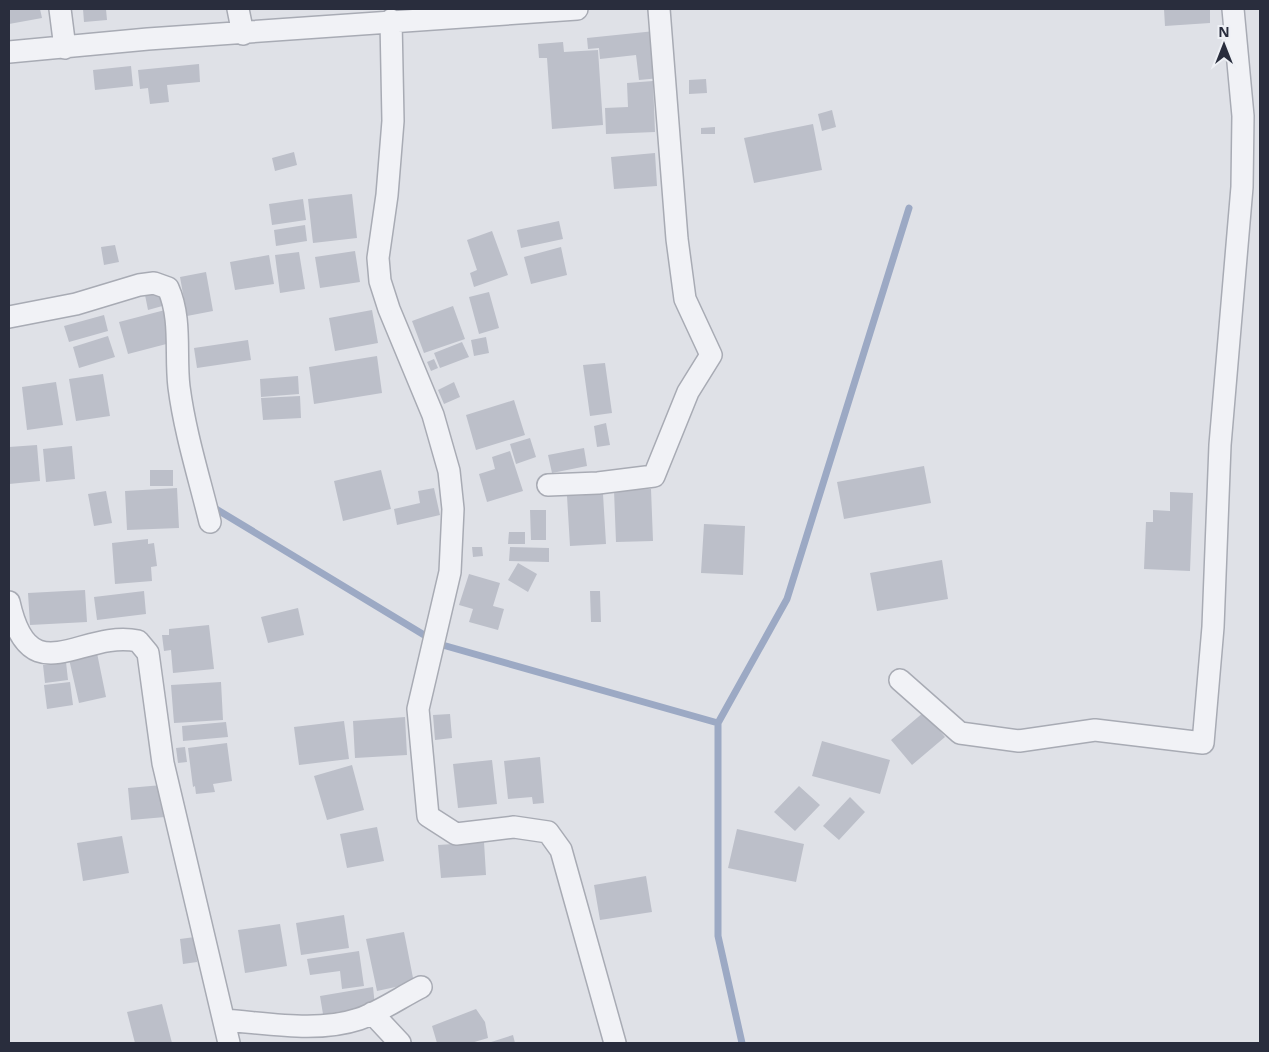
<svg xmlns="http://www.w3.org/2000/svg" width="1269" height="1052" font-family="'Noto Sans',sans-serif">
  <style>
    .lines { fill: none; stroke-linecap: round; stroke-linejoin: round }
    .stream { stroke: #9ca9c4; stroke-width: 7 }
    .building { fill: #bcbfc9 }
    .minor-casing { stroke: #a8abb4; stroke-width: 24 }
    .minor { stroke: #f1f2f6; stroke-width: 21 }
  </style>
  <rect width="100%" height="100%" fill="#dfe1e7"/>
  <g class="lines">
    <path class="stream" d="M216,509L439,644L718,723
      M742,1043L718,936V723L787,599L909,208"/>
  </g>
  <path class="building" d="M9,9H40L42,18L9,24Z
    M83,9H106L107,20L84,22Z
    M1164,9H1210V23L1165,26Z
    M655,31L660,78L639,80L636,55L600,59L599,48L588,49L587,38Z
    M563,42L564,52L598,50L603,125L552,129L547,58H539L538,44Z
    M199,64L200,82L167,85L169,102L150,104L148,88L140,89L138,70Z
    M131,66L133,86L95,90L93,70Z
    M706,79L707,93L689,94V80Z
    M653,81L655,132L606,134L605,108L628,107L627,83Z
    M832,110L836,127L822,131L818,114Z
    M813,124L822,170L754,183L744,138Z
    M715,127V134H701V128Z
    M294,152L297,165L275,171L272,158Z
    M655,153L657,186L614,189L611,157Z
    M352,194L357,238L313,243L308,199Z
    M303,199L306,220L272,225L269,204Z
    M559,221L563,239L521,248L517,230Z
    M305,225L307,241L276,246L274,230Z
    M492,231L508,275L474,287L470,273L477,270L467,240Z
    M115,245L119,262L104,265L101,247Z
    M561,247L567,275L531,284L524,257Z
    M355,251L360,282L320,288L315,257Z
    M299,252L305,289L280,293L275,255Z
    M269,255L274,284L235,290L230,262Z
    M206,272L213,311L187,316L180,277Z
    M163,291L166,305L148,310L145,295Z
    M489,292L499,328L479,334L469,297Z
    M453,306L465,339L424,353L412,321Z
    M165,310L174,342L128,354L119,322Z
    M372,310L378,343L335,351L329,318Z
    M104,315L108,331L69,342L64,326Z
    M108,336L115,357L79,368L73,347Z
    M486,337L489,353L474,356L471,340Z
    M248,340L251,360L197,368L194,348Z
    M462,342L469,357L440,368L434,353Z
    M377,356L382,393L314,404L309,367Z
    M434,359L438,368L431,371L427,362Z
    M605,363L612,413L590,416L583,365Z
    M103,374L110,416L76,421L69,379Z
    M298,376L299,394L261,397L260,379Z
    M56,382L63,425L27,430L22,387Z
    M454,382L460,397L444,404L438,390Z
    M300,396L301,418L263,420L261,398Z
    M514,400L525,435L476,450L466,415Z
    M606,423L610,445L597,447L594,426Z
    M530,438L536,457L516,464L510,444Z
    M37,445L40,481L9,484V447Z
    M72,446L75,479L46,482L43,449Z
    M584,448L587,466L552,473L548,455Z
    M510,451L523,491L487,502L479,474L495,469L492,457Z
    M924,466L931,503L844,519L837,482Z
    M150,470H173V486H150Z
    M381,470L391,509L343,521L334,481Z
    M177,488L179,528L127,530L125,491Z
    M434,488L440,515L397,525L394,509L420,503L418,491Z
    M651,489L653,541L616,542L614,490Z
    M106,491L112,523L94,526L88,494Z
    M1170,492L1193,493L1190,571L1144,569L1146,522H1153V510L1170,511Z
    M603,494L606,544L570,546L567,496Z
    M530,510H546V540H531Z
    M704,524L745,526L743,575L701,573Z
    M509,532H525V544H508Z
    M148,539V544L154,543L157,566L151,567L152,581L115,584L112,543Z
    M472,547H482L483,556L473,557Z
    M510,547L549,548V562L509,561Z
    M942,560L948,599L877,611L870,573Z
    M518,563L537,574L528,592L508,580Z
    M469,574L500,583L493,606L504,609L498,630L469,622L473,609L459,605Z
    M85,590L87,622L30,625L28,593Z
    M144,591L146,614L97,620L94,597Z
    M590,591H600L601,622H591Z
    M298,608L304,635L268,643L261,617Z
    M209,625L214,669L173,673L171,650L164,651L162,635H169V629Z
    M97,653L106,697L79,703L69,659Z
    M66,662L68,680L45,683L43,665Z
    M70,682L73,705L47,709L44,685Z
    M221,682L223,720L174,723L171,685Z
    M924,712L945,737L912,765L891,740Z
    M450,714L452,738L435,740L433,715Z
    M405,717L407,755L355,758L353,721Z
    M344,721L349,759L299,765L294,727Z
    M226,722L228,737L183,741L182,726Z
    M822,741L890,760L880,794L812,776Z
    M227,743L232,781L213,784L215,792L196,794L195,786L193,787L188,748Z
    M185,747L187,762L178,763L176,748Z
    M540,757L544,803L533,804L532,797L508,799L504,761Z
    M492,760L497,804L458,808L453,764Z
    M352,765L364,810L327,820L314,776Z
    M162,785L165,817L131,820L128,788Z
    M799,786L820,805L795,831L774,812Z
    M850,797L865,812L839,840L823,826Z
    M377,827L384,861L347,868L340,834Z
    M737,829L804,844L796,882L728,868Z
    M122,836L129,873L83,881L77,843Z
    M484,842L486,875L441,878L438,845Z
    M646,876L652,912L600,920L594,885Z
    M344,915L349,948L301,955L296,923Z
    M280,924L287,966L245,973L238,930Z
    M404,932L414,983L377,991L366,939Z
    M195,937L197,962L183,964L180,939Z
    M359,951L364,986L342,989L340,971L310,975L307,959Z
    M373,987L375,1006L323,1014L320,996Z
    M162,1004L172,1043H135L127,1012Z
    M476,1009L485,1022L488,1038L471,1043H437L432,1026Z
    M513,1035L515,1043H488Z"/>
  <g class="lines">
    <g class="minor-casing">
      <path id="minor" d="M60,9L65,48
        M238,9L243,34
        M391,20L393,121L387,195L378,258L380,281L389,309L433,415L449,471L453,509L450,572L418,709L428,816L456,834L514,827L548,832L561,850L615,1043
        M9,52L148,39L577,9
        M9,317L76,304L139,285L154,283L168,288C182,319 175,354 179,387C185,433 199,477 210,522
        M548,485L598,483L654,476L688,392L711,355L685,299L677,239L659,9
        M9,602C30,696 81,629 138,641L148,653L163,763L229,1043
        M900,680L960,733L1019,741L1095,730L1203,743L1213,627L1220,445L1242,187L1243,116L1233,9
        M372,1013L400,1043
        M224,1020C267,1023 317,1033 359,1019C380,1012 401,997 421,987"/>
    </g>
    <use href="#minor" class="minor"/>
  </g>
  <rect width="1269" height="1052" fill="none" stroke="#292d3d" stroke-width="20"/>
  <g transform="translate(1224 45)" stroke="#eef0f5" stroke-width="4" paint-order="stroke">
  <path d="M0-4L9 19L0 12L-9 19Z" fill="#292d3d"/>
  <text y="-8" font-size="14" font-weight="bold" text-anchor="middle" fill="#292d3d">N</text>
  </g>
</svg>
